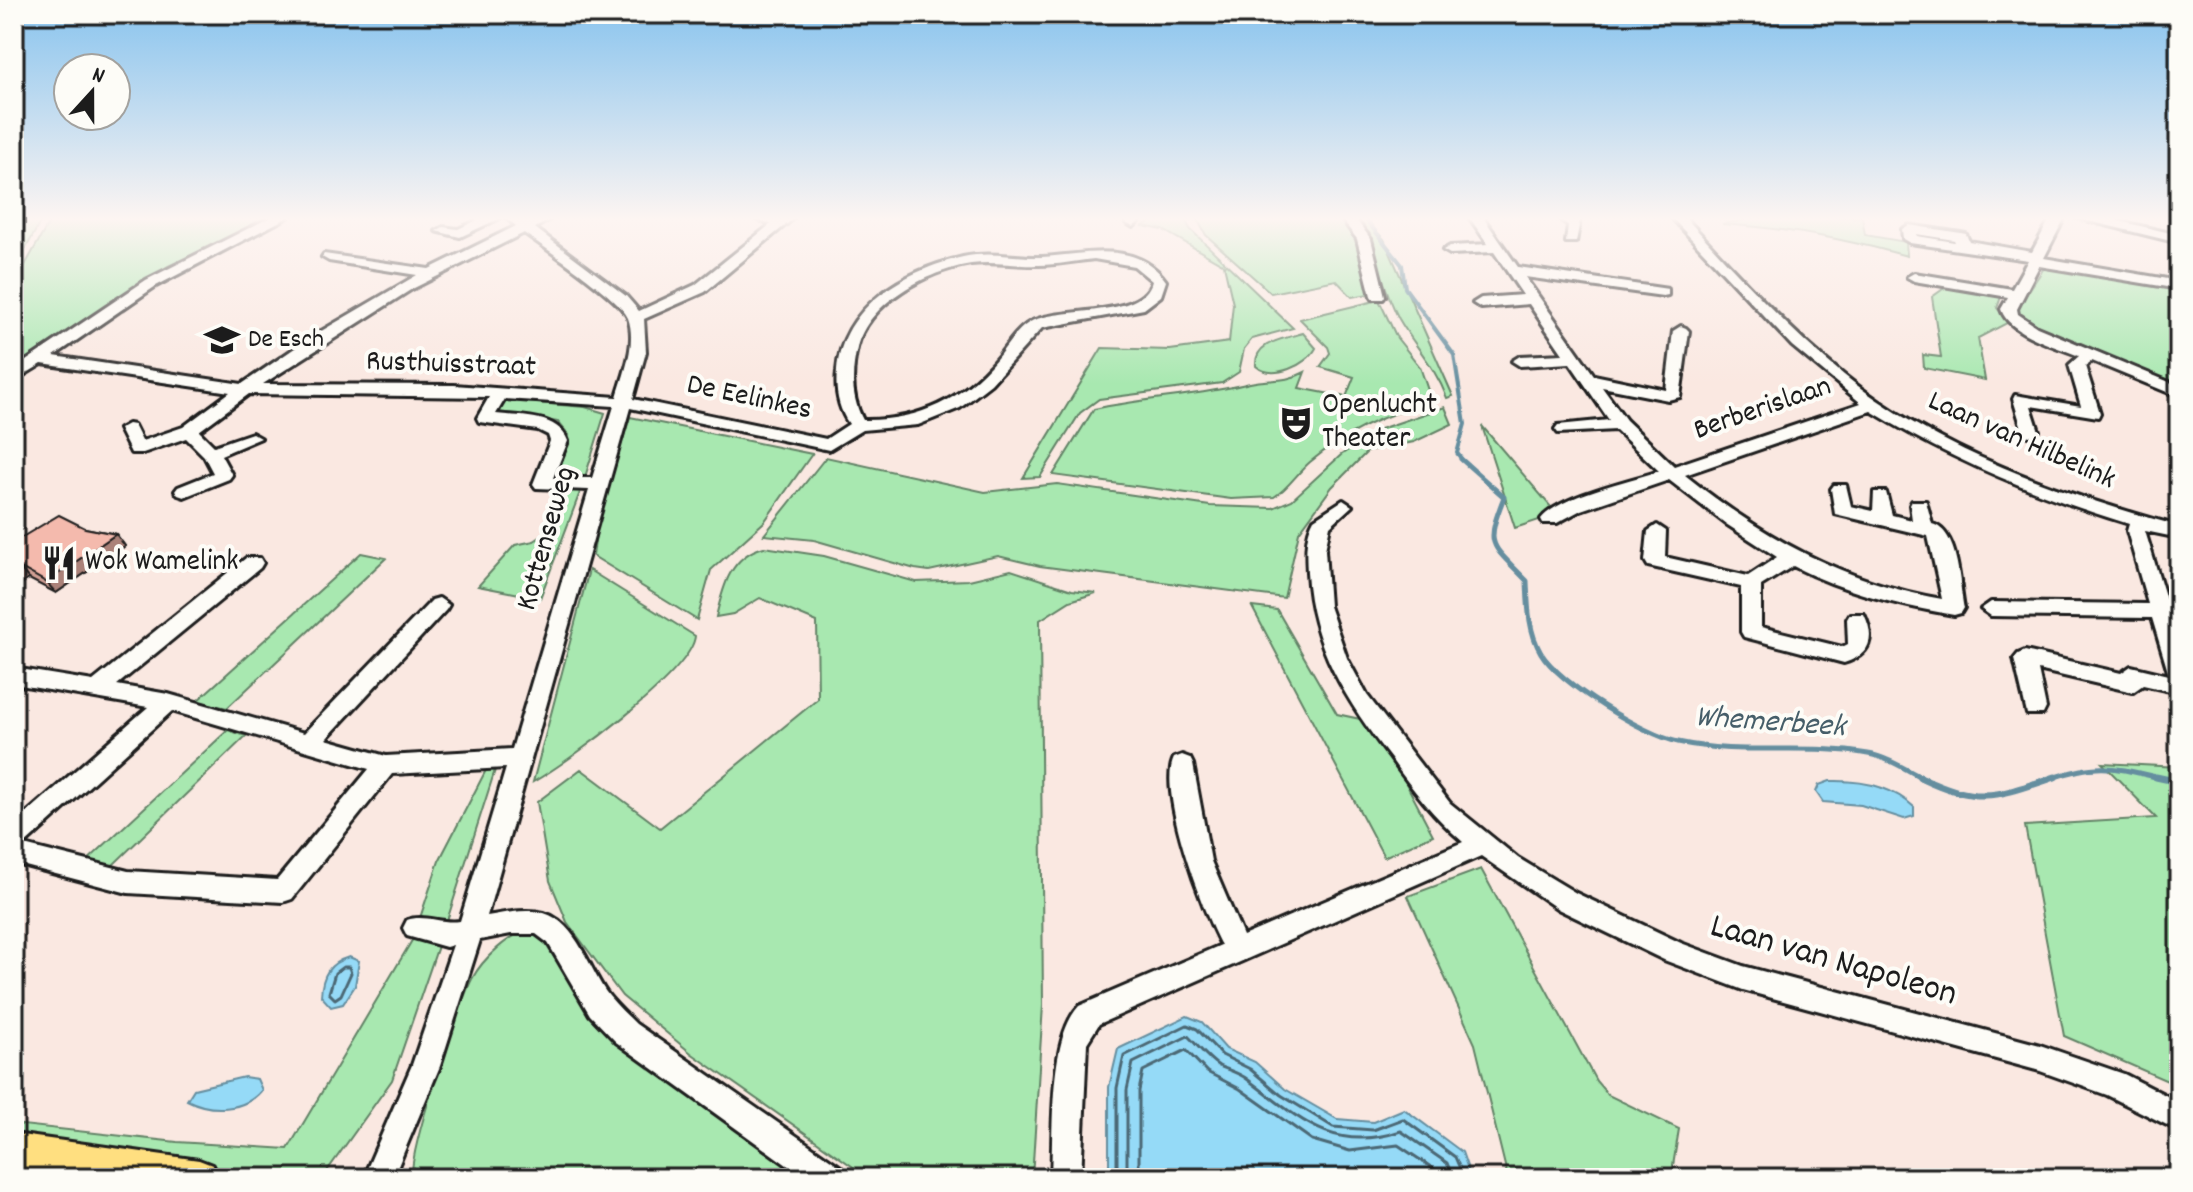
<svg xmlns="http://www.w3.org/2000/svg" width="2193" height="1192" font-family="Dekko,sans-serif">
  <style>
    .green { fill: #a8e8b0; stroke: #628266; stroke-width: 2 }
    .water { fill: #95daf7; stroke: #658e9f; stroke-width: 2 }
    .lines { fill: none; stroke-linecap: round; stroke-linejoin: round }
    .shore { stroke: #4c6874; stroke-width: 3 }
    .stream-far2 { stroke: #658e9f; stroke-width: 4 }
    .stream-far1 { stroke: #658e9f; stroke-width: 5 }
    .stream { stroke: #658e9f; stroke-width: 7 }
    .minor-casing { stroke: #1c1c1c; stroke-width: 6 }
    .major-casing { stroke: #1c1c1c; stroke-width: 6 }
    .minor { fill: #fdfcf7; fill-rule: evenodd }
    .major { fill: #ffdf80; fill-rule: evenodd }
    .rail-casing { stroke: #1c1c1c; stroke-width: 6 }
    .rail { stroke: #fdfcf7; stroke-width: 4; stroke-dasharray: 12; stroke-linecap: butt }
    .wall { fill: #d2a095; stroke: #1c1c1c; stroke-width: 2 }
    .shaded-wall { fill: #ab8279; stroke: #1c1c1c; stroke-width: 2 }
    .building { fill: #f4baad; stroke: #1c1c1c; stroke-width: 2 }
    .labels { text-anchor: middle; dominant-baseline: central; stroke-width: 8; stroke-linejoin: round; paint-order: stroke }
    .far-poi-label { font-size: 26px; fill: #1c1c1c; stroke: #fdfcf7; text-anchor: start }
    .street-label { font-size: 30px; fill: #1c1c1c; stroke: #fdfcf7 }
    .poi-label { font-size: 30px; fill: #1c1c1c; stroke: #fdfcf7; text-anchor: start }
    .water-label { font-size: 32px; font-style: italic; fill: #465e69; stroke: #fdfcf7 }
    .near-street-label { font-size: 36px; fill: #1c1c1c; stroke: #fdfcf7 }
  </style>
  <rect width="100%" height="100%" fill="#fae8e1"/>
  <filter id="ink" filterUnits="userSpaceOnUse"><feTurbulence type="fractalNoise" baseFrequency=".0125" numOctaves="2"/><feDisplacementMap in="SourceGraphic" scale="16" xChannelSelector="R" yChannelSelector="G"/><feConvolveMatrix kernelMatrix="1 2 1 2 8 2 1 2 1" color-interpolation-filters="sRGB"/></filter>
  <g filter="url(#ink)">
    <path class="green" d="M29,217H43L14,270V241Z
      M52,217H273L168,266L14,370V285Z
      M1157,217H1184L1190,229L1293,328L1252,339L1244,349L1239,372L1222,383L1099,399L1080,413L1040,477L1023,478L1102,348L1170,350L1229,342L1233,304L1224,265L1163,230L1143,226Z
      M1196,217H1344L1363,244L1374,293L1352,297L1336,280L1271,293L1206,235Z
      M1355,217H1362L1384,239L1453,396L1447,398C1435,366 1415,347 1399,319C1380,283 1379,251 1355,217Z
      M1760,217H1862L1865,235L1906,242L1907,256C1846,239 1785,228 1722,224Z
      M2046,265L2179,287V385L2041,329L2019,316L2016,310Z
      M1954,286L2002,294L1997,308L2009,322L1978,338L1985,380L1924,368L1923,355L1941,357L1932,297L1946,287Z
      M1379,300L1397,338L1420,367L1432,402C1387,413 1346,432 1310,462C1297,473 1288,489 1274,497L1231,499L1053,475L1094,409C1146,398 1199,396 1250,383C1270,378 1283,384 1305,372L1299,388L1346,397L1354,377L1320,367L1330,353L1328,347L1300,319Z
      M1303,333L1316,348C1307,365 1273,381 1256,366C1254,341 1285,339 1303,333Z
      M502,400L585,407L605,413L585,477L558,476L569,435L558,422L500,414L495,412Z
      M1445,407L1452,424L1414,442L1368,451L1332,487L1299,532L1284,598L1040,566L998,556L929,571L915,569L814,540L764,535L826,457L985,492L1057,484L1210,506L1273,508L1292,500L1341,455L1377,430Z
      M630,417L812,454L764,522L711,570L697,620L593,556L598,518Z
      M1482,426L1557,514L1515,528Z
      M582,487L540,598L478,586L515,545L534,541L548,532L563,490Z
      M764,547L824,556L916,582L969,580L1011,570L1072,590L1096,593L1070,601L1040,620L1043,1005L1032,1178H869L691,1053L622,996L567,922L550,881L537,802L581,769L660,828L818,699L817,622L760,598L733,614L716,617C723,587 730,556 764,547Z
      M361,553L386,558L227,708L197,701Z
      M589,570L695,636C692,672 567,763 533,782Z
      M1252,607L1277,610L1337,714L1374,722L1433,835L1384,857Z
      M228,730L246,736L112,866L86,862Z
      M2102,763L2179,767V1086L2064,1036L2025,826L2156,818Z
      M486,770H495L444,930L417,927L439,861Z
      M1481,869L1596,1081L1608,1095L1679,1129L1671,1178H1508L1475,1044L1408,896Z
      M532,930L543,940L574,988L806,1178H412C409,1150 457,1009 472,979C482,960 510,932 532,930Z
      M414,937L438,946L392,1080L322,1178H264L14,1143V1124L177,1142L288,1149Z"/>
    <path class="water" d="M1830,781C1861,780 1891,785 1914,807V816L1904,819L1861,805L1823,802L1816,792L1819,785Z
      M349,957L359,961L355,986L343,1004L331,1007L321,996C322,975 329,963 349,957Z
      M1187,1016L1202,1022L1226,1049L1255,1062L1285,1089L1337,1119L1373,1122L1404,1109L1462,1152L1471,1178H1109V1087L1118,1049Z
      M244,1077L257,1079L262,1090C244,1112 210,1112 187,1100L194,1089Z"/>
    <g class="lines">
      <path class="shore" d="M343,967H349L351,973L341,995L335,999L329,993L335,973Z
        M1117,1178V1088L1124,1056L1187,1025L1197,1029L1222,1055L1250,1069L1281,1095L1333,1127L1373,1130L1403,1119L1455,1157L1464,1178
        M1127,1178V1090L1133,1063L1188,1036C1198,1046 1208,1059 1219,1066C1228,1070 1239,1073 1247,1079C1299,1118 1332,1154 1401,1131L1447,1163L1453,1178
        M1139,1178V1091L1143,1071L1186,1050L1207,1072L1240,1089L1312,1140L1350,1151L1398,1145L1437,1171L1440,1178"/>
      <path class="stream-far2" d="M1364,217L1402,265L1405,288L1454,355L1465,424L1457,453L1463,461"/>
      <path class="stream-far1" d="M1461,459L1504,497C1484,548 1491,543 1527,581C1528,605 1528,631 1541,653C1559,683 1644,735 1678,742C1741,756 1805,743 1868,754C1887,757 1907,770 1924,779
        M2049,779C2100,761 2113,767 2164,779"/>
      <path class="stream" d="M1920,777C1980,805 1995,797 2055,777
        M2156,777L2179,782"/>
      <g class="minor-casing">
        <path id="minor" d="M271,217H288L156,286L54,356L242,384L311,337L417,275L329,261L322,257L324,254L429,269L516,226L505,217H521L526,221L536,217H554L535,228L626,296L639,311L695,285L771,224L750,217H795L705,292L644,319L646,352L633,399L826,439L849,424C838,408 835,390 837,371C842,306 906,270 963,257C990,251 1016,258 1042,257C1086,255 1136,239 1166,281L1161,296L1144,309L1042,328L991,384L960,408L918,425L862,430L829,450L630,408L487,916C505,913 526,908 544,913C577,922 590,972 609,996C617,1006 627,1015 636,1024L841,1167L845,1178H805L616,1042L590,1015L548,943L536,934H511L480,940L440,1066L393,1178H363L412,1065L453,945L446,947L407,936L403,928L407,920C424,914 442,924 460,921L506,768L392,774L292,899L283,902L128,893L14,863V824L148,707L14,684V668L93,681L246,558H260L263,563L260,568L117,685L168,694L304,733L432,600L439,598L449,605L446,610L326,739L386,756L512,749L589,490L536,488L533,484L550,441L548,435L538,430L479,422L477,418L489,397L249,394L199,431L214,446L252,433L261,438L221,455L232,475L229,479L184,497L178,495L175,491L178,487L213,473L204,456L186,438L143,453H131L119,429L128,424L134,425L142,441L183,427L230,392L42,364L14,381V369L146,280ZM524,233C544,247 622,300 628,318C637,343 624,373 617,397L454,385L263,384L412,289ZM1094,259L1134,266L1152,281C1142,319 1060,306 1030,322C1016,330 1007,346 997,358C962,400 918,421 863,420C851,397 851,373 857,348C868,302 928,271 971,264C994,261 1016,266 1039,265C1057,265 1076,261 1094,259ZM505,399L614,406L592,478H553L568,441C558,414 520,417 496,414ZM172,711L369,769L277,880L128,871L24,845Z
          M484,217H502L460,237L436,231L443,227L458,229Z
          M1130,217H1144L1133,227L1126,223Z
          M1340,217H1354L1371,239L1385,296L1383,299H1373L1371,296L1357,239Z
          M1469,217H1483L1518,267L1668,289V295L1663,296L1525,277L1594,375L1666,390L1673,331L1681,326L1686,328L1689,331L1680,397L1668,400L1602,387L1626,420L1674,466L1861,403L1792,346L1671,217H1685C1736,272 1786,328 1844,375C1939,452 2062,494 2179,526V538L2145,531L2168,606L2179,608V622L2173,621L2179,640V693L2143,685L2133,692L2038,670L2046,708L2043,714H2027L2014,659L2018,654L2025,651L2121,673L2131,666L2169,675L2152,618L1991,616L1981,609L1991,602L2148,604L2127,531L2129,524C2038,496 1953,461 1871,411L1685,475C1763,537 1843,582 1942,599L1928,536L1835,514L1831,489L1834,485H1846L1851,506L1873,511L1874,492H1886L1892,515L1912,520L1910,505L1912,501H1926L1932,524C1959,531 1959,584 1964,608L1961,613L1954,615C1897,605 1844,592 1793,566L1761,586V627L1842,647L1848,644L1847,619L1850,614H1864C1876,639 1870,655 1844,663L1744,637L1741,632V587L1648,566L1645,561L1648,531L1657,525L1666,531L1665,557L1748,576L1777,557L1726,524L1669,480L1581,510L1557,523H1543L1541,519C1559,496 1629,481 1659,471L1616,430L1558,433L1555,429L1558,425L1609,420L1570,363L1520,366L1512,361L1520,356L1563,354L1529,304L1481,308L1473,303L1481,298L1523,295L1494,252L1450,254L1443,250L1450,246L1488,244Z
          M1556,217L1580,220L1576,242H1566L1568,225Z
          M2051,217H2065L2044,258L2179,281V289L2039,266L2017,309L2018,314L2037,327L2179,386V397L2092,361L2085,366L2100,413L2098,417L2031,406L2039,431L2030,436L2024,435L2013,399L2015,395L2081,406L2069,365L2079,356C2057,346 2009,335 2001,309L2008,297L1914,281L1907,277L1914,273L2012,289L2028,260L1910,243L1903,239L1902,229L1909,225L1961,233L1966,234L1969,241L2032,252ZM1916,234L1954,240L1955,242L1917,236Z
          M2073,217H2102L2179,235V243Z
          M1343,500L1352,506L1330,526L1325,550L1329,606L1347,658L1367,695L1450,803L1518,858L1576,893L1681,943L1743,966L2040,1045L2124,1074L2179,1102V1131L2107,1095L2040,1071L1743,990L1664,960L1558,909L1481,856L1099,1024L1087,1043L1081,1178H1051C1054,1131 1048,1039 1079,1006L1221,945C1203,912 1157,791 1174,758L1182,755L1190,758L1193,764L1211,861L1243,936L1463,842C1434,817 1413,790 1391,759C1347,702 1311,646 1307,572C1306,554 1305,535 1314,519Z"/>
      </g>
      <g class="major-casing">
        <path id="major" d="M14,1134L199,1160L212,1165L217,1178H73L14,1170Z"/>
      </g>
      <use href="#minor" class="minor"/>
      <use href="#major" class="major"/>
      <g class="rail-casing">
        <path id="rail" d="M14,224L19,217"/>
      </g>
      <use href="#rail" class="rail"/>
    </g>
    <path class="wall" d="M85,528L116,534L125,546L56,593L29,579L14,588V542Z"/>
    <path class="shaded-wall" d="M116,534L125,546L56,593L46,582Z
      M19,567L29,579L14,588V570Z"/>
    <path class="building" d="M59,515L85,528L116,534L46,582L19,567L14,570V542Z"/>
  </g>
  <linearGradient id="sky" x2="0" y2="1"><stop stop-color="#87c3ee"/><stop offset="0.57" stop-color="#fdf5f2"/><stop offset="1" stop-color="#fdf5f2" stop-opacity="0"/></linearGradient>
  <rect width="2193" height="384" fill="url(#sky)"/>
  <defs>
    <g id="school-bare" transform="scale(2.76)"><path d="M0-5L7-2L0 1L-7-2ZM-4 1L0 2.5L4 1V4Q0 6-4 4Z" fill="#1c1c1c" stroke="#fdfcf7" stroke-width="2.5" paint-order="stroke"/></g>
    <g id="theatre-bare" transform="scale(2.76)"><path d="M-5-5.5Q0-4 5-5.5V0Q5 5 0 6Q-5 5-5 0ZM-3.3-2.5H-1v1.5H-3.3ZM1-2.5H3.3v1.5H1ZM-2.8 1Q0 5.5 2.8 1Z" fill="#1c1c1c" stroke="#fdfcf7" stroke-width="2.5" paint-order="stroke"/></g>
    <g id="restaurant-bare" transform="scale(2.76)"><path d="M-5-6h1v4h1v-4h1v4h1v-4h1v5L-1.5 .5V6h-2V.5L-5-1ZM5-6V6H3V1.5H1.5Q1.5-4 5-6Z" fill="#1c1c1c" stroke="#fdfcf7" stroke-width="2.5" paint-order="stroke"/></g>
  </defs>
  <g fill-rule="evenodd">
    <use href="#school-bare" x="222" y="340"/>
    <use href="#theatre-bare" x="1296" y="423"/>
    <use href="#restaurant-bare" x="59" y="563"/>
  </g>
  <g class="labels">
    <g class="far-poi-label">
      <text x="248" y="340">De Esch</text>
    </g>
    <g class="street-label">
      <text transform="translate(451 366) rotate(2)">Rusthuisstraat</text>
      <text transform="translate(749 399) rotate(12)">De Eelinkes</text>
      <text transform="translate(1763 410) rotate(-19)">Berberislaan</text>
      <text transform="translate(2021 442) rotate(24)">Laan van Hilbelink</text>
      <text transform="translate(548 539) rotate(-74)">Kottenseweg</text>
    </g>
    <g class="poi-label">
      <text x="1322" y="406">Openlucht<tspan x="1322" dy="34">Theater</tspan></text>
      <text x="85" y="563">Wok Wamelink</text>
    </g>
    <g class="water-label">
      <text transform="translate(1770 724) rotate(4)">Whemerbeek</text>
    </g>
    <g class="near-street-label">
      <text transform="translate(1833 962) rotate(16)">Laan van Napoleon</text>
    </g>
  </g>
  <rect width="2193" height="1192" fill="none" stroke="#fdfcf7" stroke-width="48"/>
  <rect x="24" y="24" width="2145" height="1144" fill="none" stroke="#1c1c1c" stroke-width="3" filter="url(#ink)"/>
  <g transform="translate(92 92) rotate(21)"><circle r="38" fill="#fdfcf7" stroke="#a3a29f" stroke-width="2"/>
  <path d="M0-6L14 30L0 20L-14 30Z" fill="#1c1c1c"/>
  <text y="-12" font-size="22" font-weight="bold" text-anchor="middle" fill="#1c1c1c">N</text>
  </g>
</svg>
